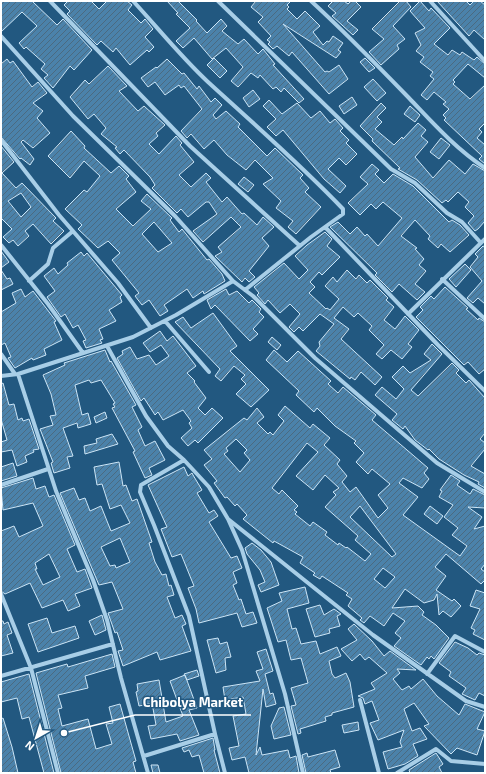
<svg xmlns="http://www.w3.org/2000/svg" width="486" height="774" font-family="'Exo 2',sans-serif">
  <style>
    .building { fill: url(#building-hatch); stroke: #cce5f6; fill-rule: evenodd }
    .lines { fill: none; stroke-linecap: round; stroke-linejoin: round }
    .minor { stroke: #a8cee7; stroke-width: 4 }
    .leader { fill: none; stroke: #fff; stroke-width: 1.5 }
    .callout-dot { fill: #fff; stroke: #225880; stroke-width: 1.5 }
    .callout-label { font-size: 13px; text-anchor: middle; font-weight: bold; fill: #fff; stroke: #225880; stroke-width: 3; stroke-linejoin: round; paint-order: stroke }
  </style>
  <defs>
    <pattern id="building-hatch" width="6" height="6" patternUnits="userSpaceOnUse"><rect width="6" height="6" fill="#4b82aa"/><path d="M-1 1l2-2M0 6l6-6M5 7l2-2" fill="none" stroke="#4b6a80"/></pattern>
  </defs>
  <rect width="100%" height="100%" fill="#225880"/>
  <path class="building" d="M1,1H32L57,25L63,19L92,50L74,70L70,66L53,88L44,78L48,75L41,69L45,64L26,47L24,49L19,43L37,26L22,12L1,32Z
    M68,1H91L99,9L107,1H127L132,5L128,10L141,23L145,19L153,29L145,37L154,47L149,52L147,50L130,65L116,48L113,52L101,41L97,45L67,14L70,11L64,5Z
    M167,1H178L197,20L196,21L207,33L221,19L227,26L222,31L238,44L244,39L258,54L263,49L275,64L273,65L304,99L299,103L284,88L281,92L276,87L273,89L260,75L258,78L251,73L238,87L231,81L243,67L226,48L212,59L194,38L183,48L176,41L190,28L176,14L178,13Z
    M256,1H291L287,5L289,7L287,9L297,19L305,11L320,26L313,32L323,45L327,41L329,42L333,36L343,43L338,50L341,52L336,58L283,24L325,72L327,71L329,72L339,65L348,79L329,94L292,52L289,56L277,46L273,49L268,44L270,42L267,40L271,36L258,22L263,17L251,7Z
    M333,1H344L348,4L351,1H355L361,7L347,21L358,30L353,35L332,16L336,13L328,6Z
    M400,1H406L411,7L393,26L405,39L397,45L399,49L381,65L369,52L384,39L372,29Z
    M420,1L429,11L431,8L450,28L434,44L448,55L452,50L460,55L462,52L474,60L477,57L485,64V78L468,64L453,80L455,82L453,84L470,99L485,85V123L479,129L482,132L477,138L485,145V164L479,159L482,156L444,120L446,118L443,115L449,109L443,104L446,102L434,92L427,100L421,95L434,79L430,76L433,72L420,62L424,57L416,51L421,45L415,33L425,28L410,11Z
    M437,1H466L470,5L474,1H480L485,5V40L474,30L469,36Z
    M214,58L227,71L220,78L207,65Z
    M365,58L375,68L369,72L360,62Z
    M7,59L10,63L13,61L32,87L38,82L47,93L33,103L43,111L37,118L50,133L33,148L23,140L21,142L34,159L30,165L21,158L20,159L1,137V64Z
    M167,59L182,74L184,73L197,89L199,86L211,102L215,98L222,105L213,115L216,119L226,111L240,124L238,127L267,156L275,148L303,175L300,178L309,188L305,192L321,207L296,234L288,227L293,221L276,208L281,201L263,184L273,178L255,160L246,170L227,155L214,140L204,149L191,134L187,138L181,131L202,109L184,86L181,88L179,85L165,95L155,82L148,87L141,78L156,67L157,68Z
    M108,66L127,86L119,91L138,111L144,106L165,125L156,133L158,136L149,144L159,154L176,136L182,143L180,145L194,162L179,175L191,187L206,173L211,178L206,182L222,202L227,197L242,214L244,213L257,225L263,217L274,227L262,238L269,246L249,271L255,277L249,282L245,278L242,282L215,256L222,252L218,247L241,227L231,217L203,242L193,231L217,214L209,202H206L188,217L181,209L177,213L152,188L155,185L150,177L124,150L120,154L115,148L117,147L101,134L106,128L94,114L88,119L70,97L85,80L89,84Z
    M373,79L386,93L377,101L364,87Z
    M253,90L260,99L249,107L243,98Z
    M352,97L357,105L344,114L339,106Z
    M269,100L282,114L297,103L311,118L320,111L330,123L335,119L343,128L340,131L349,140L346,143L357,154L346,165L339,158L328,169L346,186L340,193L324,179L283,130L276,136L267,127L276,119L263,106Z
    M381,103L386,108L377,117L382,122L375,129L394,145L402,137L403,139L418,123L426,130L421,136L428,142L415,157L433,178L449,160L465,174L473,164L485,171V221L478,229L475,231L468,223L474,216L465,207L469,202L458,192L448,202L446,200L442,203L417,180L398,169L400,168L372,141L373,139L360,126Z
    M410,106L420,115L415,122L404,114Z
    M71,131L85,146L84,148L111,173L119,166L129,176L126,179L136,192L116,209L133,226L151,209L141,201L147,194L172,218L170,220L179,232L182,229L207,260L209,259L222,274L225,281L204,294L203,291L193,298L187,289L164,305L168,311L160,316L149,300L142,305L135,296L139,293L112,260L120,253L108,241L98,248L78,229L82,225L65,209L84,190L87,192L100,176L84,161L70,178L48,156ZM154,222L172,243L158,252L142,234Z
    M441,138L450,145L439,159L430,152Z
    M1,146L14,162L2,173L16,188L22,183L56,218L53,221L64,231L51,244L33,224L25,231L29,236L18,246L13,240L9,243L3,237L12,229L1,218ZM21,193L31,207L21,217L8,201Z
    M372,164L379,170L375,174L384,183L393,174L413,186L449,222L452,220L460,225L469,235L450,252L441,244L438,248L428,239L430,236L415,220L401,236L417,248L415,249L424,259L419,265L426,271L415,284L425,292L417,300L399,284L392,292L375,275L377,273L330,227L338,222L350,234L357,227L365,236L367,234L378,246L402,218L383,202L376,209L371,204L360,215L348,203L368,184L360,177Z
    M244,177L254,185L248,192L238,184Z
    M325,232L332,239L327,246L340,257L322,275L319,272L310,282L315,287L309,293L326,309L327,308L330,310L339,299L325,286L333,277L337,282L347,270L356,279L359,275L367,283L370,280L388,298L386,300L394,307L384,320L395,329L405,316L419,330L408,344L412,347L402,359L391,350L382,359L376,354L384,345L369,330L372,326L358,313L354,317L343,307L334,318L349,329L341,339L382,377L375,385L361,372L355,380L351,377L350,379L316,351L320,346L319,342L334,324L320,314L303,331L299,327L294,332L289,327L300,314L290,304L280,313L268,300L265,304L257,295L259,293L254,287L284,263L299,279L308,270L295,256L307,245Z
    M483,246L485,247V304L478,298L473,303L467,298L482,281L470,267L478,257L475,254Z
    M1,251L9,262L1,268Z
    M81,252L84,256L87,253L122,295L120,297L122,302L109,310L116,321L99,329L103,339L100,340L102,343L86,348L83,341L86,340L78,325L73,328L65,314L61,317L47,297L55,291L44,276L54,268L58,274L68,265L67,263Z
    M465,264L471,270L456,287L449,279Z
    M1,270L7,279L10,278L13,284L1,290Z
    M445,287L468,308L466,309L478,320L479,318L485,322V369L479,374L468,362L464,365L416,317L423,310L420,307L431,296L434,299Z
    M21,289L25,297L33,291L56,321L54,322L62,340L44,349L46,355L33,360L32,358L15,368L8,358L11,357L5,343L1,345V312L16,303L12,293Z
    M226,289L229,295L237,291L249,303L252,300L261,309L259,312L264,317L253,329L258,334L250,341L215,305L211,309L207,300Z
    M213,313L237,346L230,351L269,390L251,407L236,394L246,384L241,379L245,375L234,366L221,381L215,376L220,369L175,322L183,317L191,328Z
    M160,331L167,341L173,336L196,366L187,373L195,381L194,382L206,398L198,408L205,415L212,408L223,418L198,443L195,440L188,446L181,438L192,428L189,423L191,421L183,410L163,420L158,412L155,415L144,398L141,401L117,358L123,354L122,351L130,347L137,359L149,355L156,365L169,356L161,345L150,352L143,343Z
    M272,337L281,345L277,350L268,342Z
    M432,344L442,354L411,390L418,396L452,363L459,370L456,373L466,383L469,380L485,398V433L480,439L485,443V449L471,466L485,474V488L478,484L479,482L464,475L439,459L429,449L428,450L415,440L405,426L403,429L392,420L397,414L375,395L382,387L396,399L404,389L392,377L403,366L410,373L431,360L424,354Z
    M105,350L110,362L111,361L136,405L132,407L142,427L138,430L145,446L155,441L165,460L149,468L152,475L145,478L133,452L135,451L112,408L115,407L113,404L115,403L101,380L91,383L89,380L75,385L82,415L88,413L91,424L78,428L77,423L63,428L73,456L67,457L70,468L54,473L51,463L53,462L40,429L53,425L50,416L56,415L51,394L43,375L65,365L64,363Z
    M274,350L287,362L298,351L331,381L328,384L338,393L343,387L376,415L372,420L428,468L424,473L429,479L422,488L403,478L399,483L418,497L403,515L460,556L467,546L452,535L458,528L444,517L453,505L439,497L442,491L440,490L451,475L460,481L457,485L470,494L473,489L485,495V508L468,507L482,517L474,529L485,526V564L481,569L485,572V580L481,584L446,554L435,567L446,576L436,590L452,601L454,599L461,606L451,617L443,611L439,615L437,594L434,600L424,603L405,589L392,608L418,606L424,612L422,615L436,625L449,638L434,659L431,656L429,659L427,657L421,665L394,646L401,638L395,633L405,621L393,613L384,626L370,616L364,623L360,620L362,618L348,606L352,599L346,595L348,593L322,576L320,579L313,575L315,573L300,563L303,557L274,541L273,543L243,519L247,515L237,504L235,506L227,497L225,498L214,483L217,481L204,465L212,459L204,450L244,418L247,420L257,408L264,417L257,423L268,434L270,432L273,435L284,421L278,415L285,406L310,428L313,424L330,438L324,445L340,460L337,464L347,476L342,482L350,492L356,487L378,518L388,508L378,495L390,484L372,469L368,474L356,462L364,453L354,443L356,441L335,426L317,408L314,412L296,395L299,391L266,360ZM236,439L247,450L244,453L250,460L240,472L224,454L228,451L226,448ZM307,443L318,452L296,476L313,490L325,475L339,488L333,492L336,495L325,507L358,536L355,540L371,554L365,561L347,547L346,548L339,543L338,545L325,535L327,532L313,522L310,526L295,514L297,512L294,510L298,506L282,490L279,494L272,488ZM360,506L396,554L392,557L350,517ZM383,568L395,577L385,588L374,579Z
    M3,383L9,405L14,404L18,420L22,418L23,421L29,419L39,449L33,450L34,452L25,456L27,462L17,466L12,450L1,452V442L7,440L1,419V384Z
    M105,412L107,418L96,423L94,417Z
    M112,434L118,444L85,454L84,446L97,443L96,439Z
    M119,462L123,486L126,485L132,501L137,499L152,542L149,543L155,562L162,575L166,574L169,586L171,585L174,595L167,597L175,618L182,615L186,624L182,626L191,651L160,660L157,652L123,666L118,651L123,650L117,632L115,633L108,613L123,609L112,582L99,585L60,493L74,488L79,500L85,498L90,511L101,506L111,531L130,523L121,505L110,509L102,484L97,485L94,467ZM120,538L130,562L116,568L115,565L110,566L101,547Z
    M13,463L17,476L1,481V467Z
    M184,467L188,476L192,473L193,475L202,490L197,493L209,513L214,510L218,516L209,522L231,558L237,556L242,568L233,572L237,583L233,585L239,600L241,599L246,614L253,612L257,623L242,627L237,613L199,623L196,609L188,588L194,586L181,554L172,557L161,529L167,527L148,485Z
    M33,478L36,489L45,486L49,497L54,495L75,545L67,549L77,572L85,569L92,588L75,594L80,606L68,611L63,600L42,608L30,583L5,594L1,591V531L14,526L19,537L43,526L33,503L3,510L1,488ZM49,554L60,577L43,585L35,569H37L35,563Z
    M430,506L443,516L437,524L424,514Z
    M252,543L261,550L271,562L279,585L261,592L258,585L265,582L260,570L247,554L245,548Z
    M305,587L309,603L287,609L292,629L296,628L301,644L316,641L320,654L337,647L341,656L329,661L332,674L335,678L346,673L350,682L354,707L332,713V715L325,717L326,721L300,729L301,733L298,734L291,706L296,705L291,688L308,683L301,658L291,660L286,640L278,642L267,608L282,601L279,593Z
    M476,590L485,593V640L473,634L475,630L471,628L480,609L470,606Z
    M320,605L324,615L334,609L341,614L337,616L340,626L329,629L330,633L315,637L306,609Z
    M102,615L106,630L95,635L89,621Z
    M47,618L52,633L75,626L79,638L38,652L28,624Z
    M1,621H3L4,624L8,622L12,633L7,635L13,653L1,656Z
    M354,624L372,641L384,656L390,651L416,670L397,669L400,673L393,679L402,690L409,686L411,689L423,679L437,696L459,715L465,704L485,712L477,729L485,731L477,755L457,748L451,754L424,726L429,724L414,703L404,709L412,731L420,728L427,739L413,744L418,756L405,764L388,769L383,752L402,747L400,742L404,730L378,740L370,723L379,720L372,701L365,704L363,698L358,696L375,689L371,683L387,673L369,657L365,660L360,654L352,661L341,649L357,640L348,629Z
    M218,638L220,644L227,642L231,657L225,658L226,670L216,673L207,640Z
    M455,642L468,648L477,655L479,653L485,655V696L479,693L475,700L462,694L466,688L449,676L451,672L439,663Z
    M266,649L273,671L265,674L270,694L273,693L276,704L266,707L263,689L256,755L260,747L262,755L288,750L290,758L296,756L299,773H249L245,757L232,760L229,748L239,746L233,716L246,714L243,697L225,700L223,687L260,681L256,671L263,669L257,652Z
    M112,654L115,667L85,676L88,688L58,695L62,708L58,709L62,726L88,719L96,749L112,744L106,724L113,723L109,707L120,704L136,761L133,762L136,773H61L36,673L67,664L68,667Z
    M197,670L199,676L187,680L184,674Z
    M29,674L54,773H44L29,717L22,719L17,698L1,702V682Z
    M185,675L197,708L189,710L199,735L180,741L177,734L151,739L148,726L156,725L152,703L139,706L136,692L138,691L137,684L159,680L166,722L183,716L170,681Z
    M284,707L291,735L274,739L271,726L279,708Z
    M3,718L12,747L18,773H1V719Z
    M358,722L359,730L344,733L342,725Z
    M213,738L215,750H214L220,773H204L199,755L192,757L189,750L184,752L182,748Z
    M335,750L340,767L330,770L331,773H306L302,755L307,753L308,757Z
    M436,753L443,764L439,767L442,773H410L409,770Z
    M151,765H158L160,773H153Z"/>
  <g class="lines">
    <path class="minor" d="M50,1L190,146L300,246
      M133,1C158,28 181,57 208,82C254,124 300,164 343,209V214L311,237L245,290
      M218,1L391,169L415,183L447,213L462,222L481,243
      M311,1C345,32 377,65 409,98C433,123 455,148 485,168
      M430,1L485,61
      M1,36L73,116L175,216L233,281L253,296L315,358L437,463L485,492
      M1,140L59,215L118,283L151,328
      M325,227L438,345L485,391
      M1,245L48,304L83,353
      M442,279L485,319
      M29,281L48,264L53,248L73,231
      M408,314L485,239
      M165,321L209,372
      M107,346L146,416L168,446L184,460L209,487L228,519L242,550L285,694L303,773
      M1,354L15,374
      M18,374L56,491L93,580L107,620L121,678L148,773
      M1,376L18,374L133,337L176,315L233,281
      M184,460L141,485L140,492L154,525L189,616L215,734
      M1,485L48,469
      M228,519L373,635L466,701L485,707
      M1,594L31,668L58,773
      M427,674L455,636L485,652
      M1,676L113,644
      M360,700L379,773
      M144,756L215,734L225,773
      M397,773L436,749L451,761L485,764"/>
  </g>
  <path class="leader" d="M64 733L135 715H251"/>
  <circle class="callout-dot" cx="64" cy="733" r="4"/>
  <g class="callout-label">
    <text x="193" y="707">Chibolya Market</text>
  </g>
  <rect width="486" height="774" fill="none" stroke="#ffffff" stroke-width="4"/>
  <g transform="translate(36 738) rotate(219)" stroke="#225880" stroke-width="3" paint-order="stroke">
  <path d="M0-3L7 15L0 10L-7 15Z" fill="#ffffff"/>
  <text y="-6" font-size="11" font-weight="bold" text-anchor="middle" fill="#ffffff">N</text>
  </g>
</svg>
